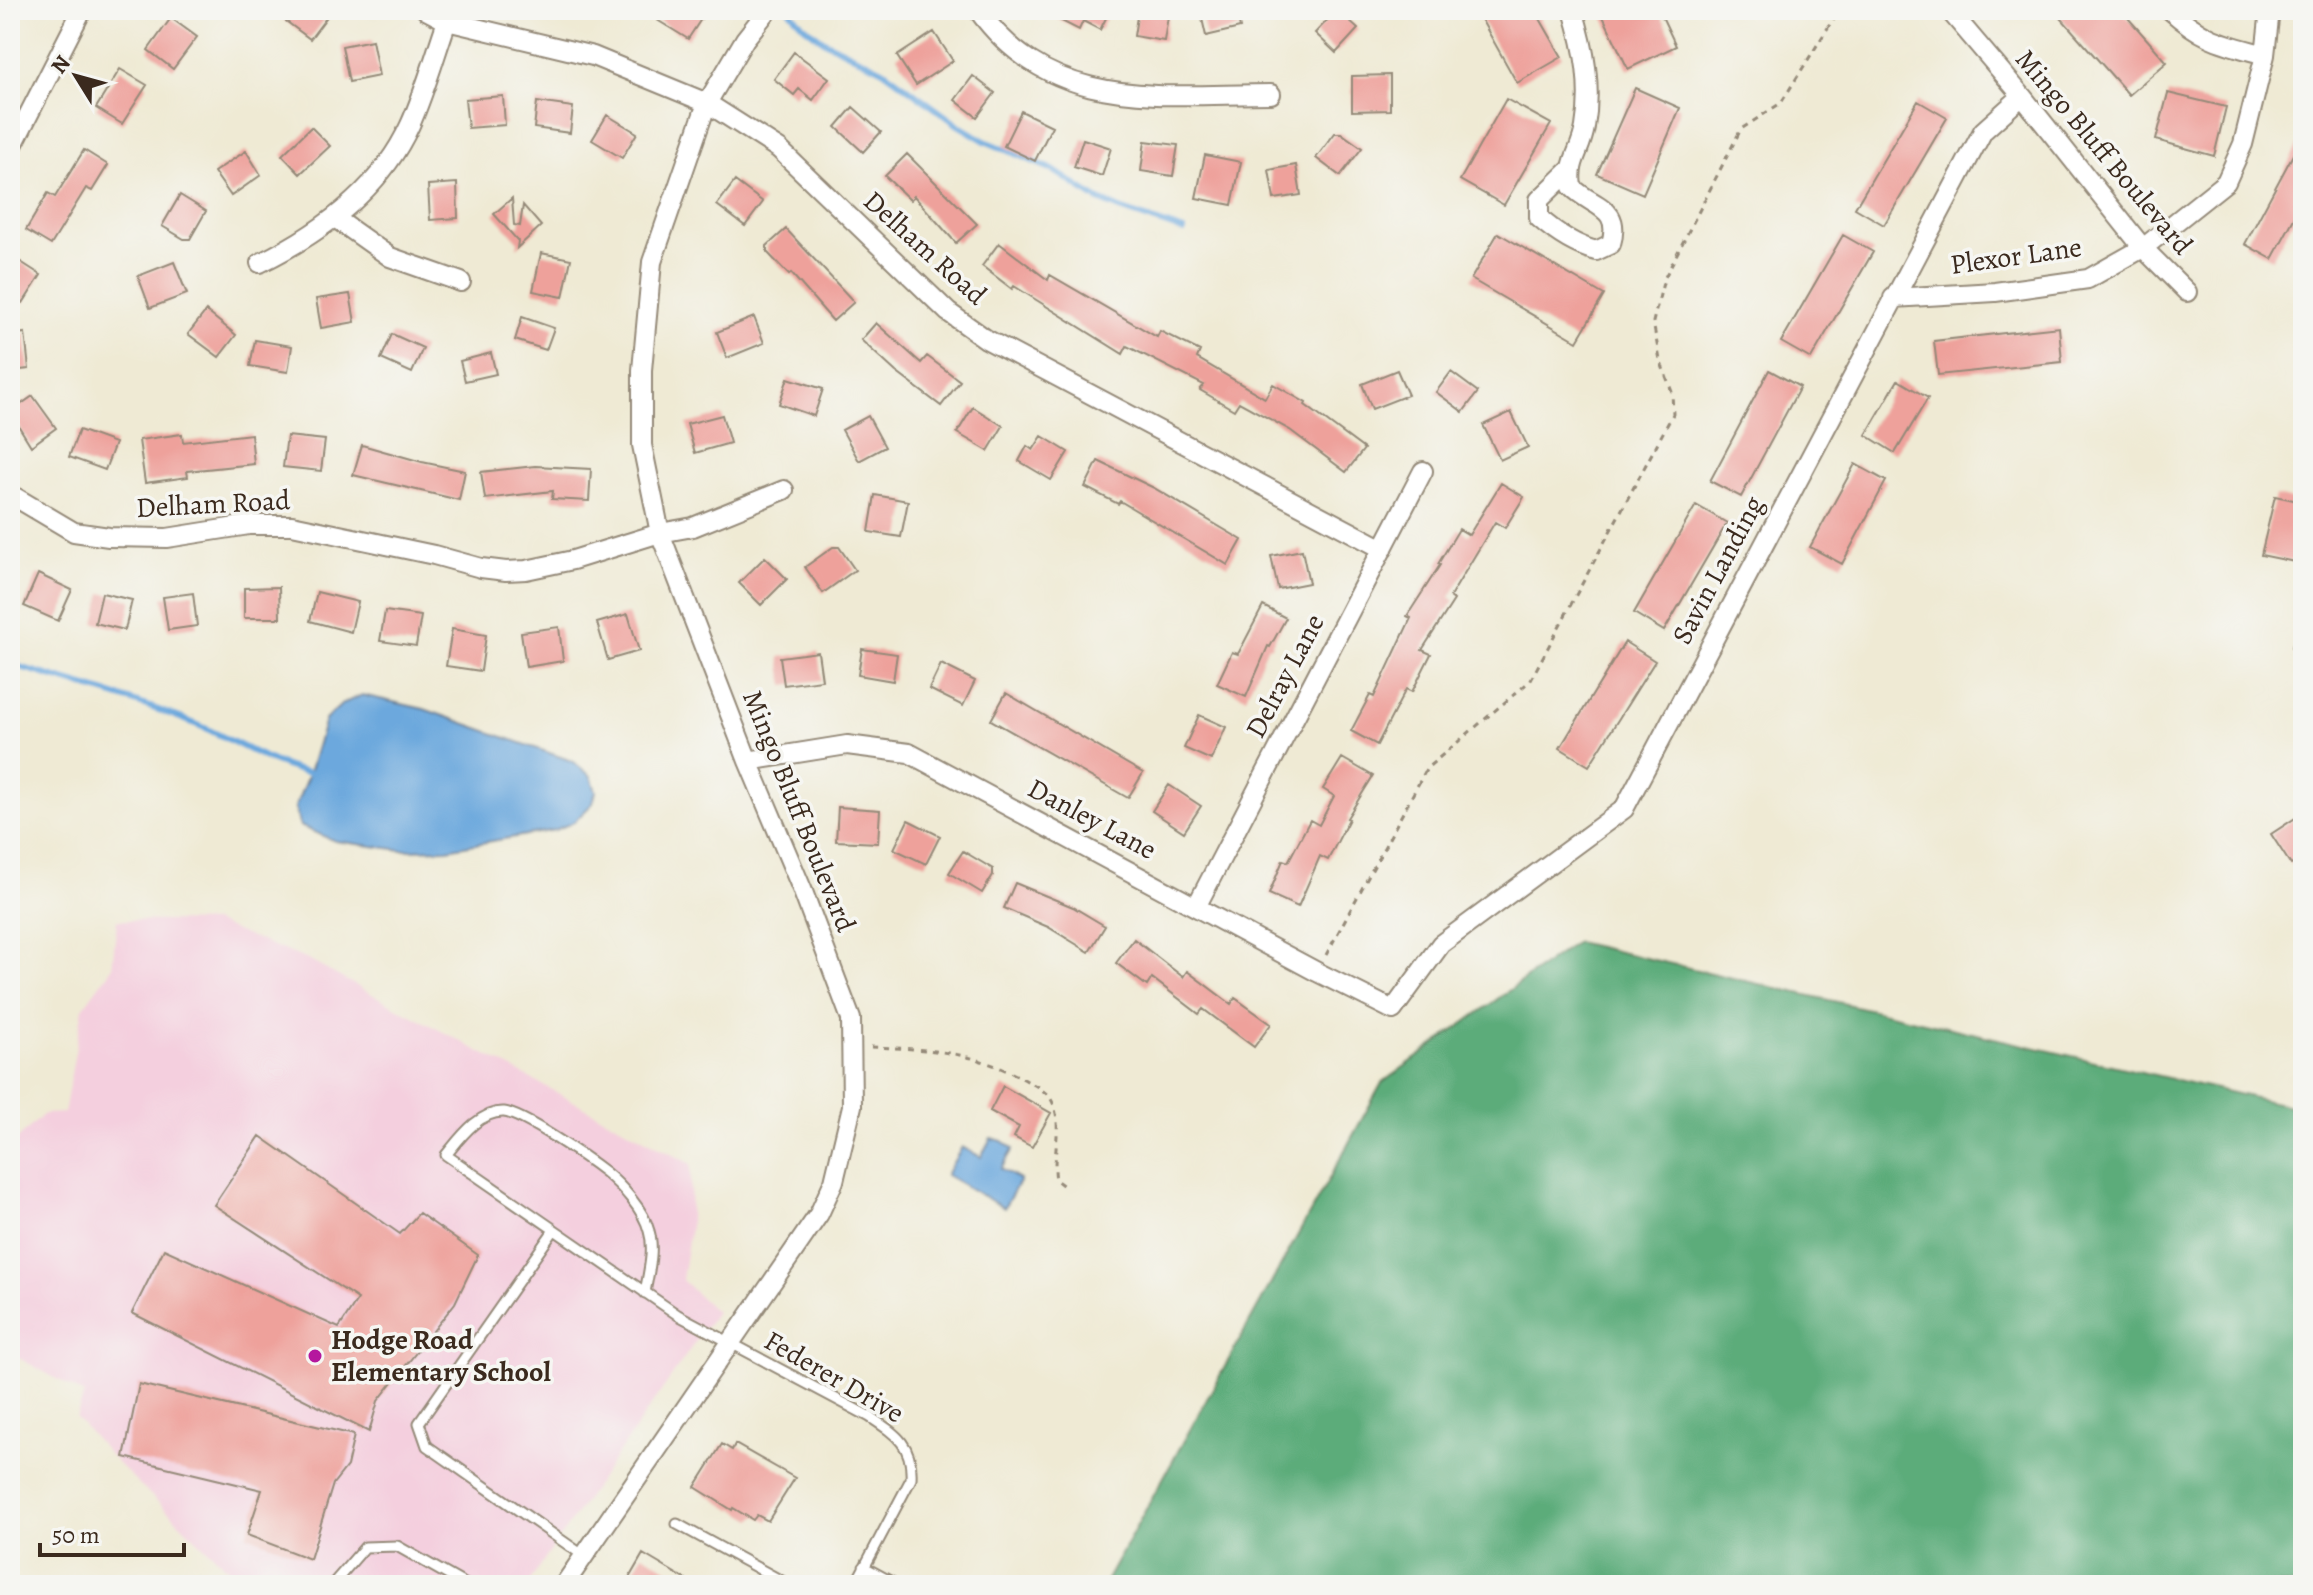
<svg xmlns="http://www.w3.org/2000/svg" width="2313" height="1595" font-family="Alegreya,serif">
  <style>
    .built { fill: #f4cfde }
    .forest { fill: #5bac7a; stroke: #4b6b4c; stroke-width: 2 }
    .water { fill: #6ca8dd; stroke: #54697e; stroke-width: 2 }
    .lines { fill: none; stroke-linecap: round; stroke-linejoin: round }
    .stream { stroke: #6ca8dd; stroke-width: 6 }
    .building { fill: #eea19b }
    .service-casing { stroke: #958a79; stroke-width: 13 }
    .minor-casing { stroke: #958a79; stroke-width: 22 }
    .path { stroke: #958a79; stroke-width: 3; stroke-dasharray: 6 6; stroke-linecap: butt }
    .service { stroke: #fff; stroke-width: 9 }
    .minor { stroke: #fff; stroke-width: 18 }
    .poi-dot { fill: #b5179e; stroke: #f6f6f2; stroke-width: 3 }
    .labels { text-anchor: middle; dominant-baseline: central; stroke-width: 7; stroke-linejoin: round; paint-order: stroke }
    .street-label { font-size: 28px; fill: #3b2a1e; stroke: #f6f6f2 }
    .poi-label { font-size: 28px; font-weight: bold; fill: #3b2a1e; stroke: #f6f6f2; text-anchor: start }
  </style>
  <rect width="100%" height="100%" fill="#f6f6f2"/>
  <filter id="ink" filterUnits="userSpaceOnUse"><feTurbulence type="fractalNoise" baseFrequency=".0125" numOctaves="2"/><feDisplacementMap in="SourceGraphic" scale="16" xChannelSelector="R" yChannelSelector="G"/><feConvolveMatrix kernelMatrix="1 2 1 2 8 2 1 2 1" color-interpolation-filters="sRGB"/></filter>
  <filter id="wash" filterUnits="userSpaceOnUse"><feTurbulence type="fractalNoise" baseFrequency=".006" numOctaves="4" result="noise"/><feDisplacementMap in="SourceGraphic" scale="32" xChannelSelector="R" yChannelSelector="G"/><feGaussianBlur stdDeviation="1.8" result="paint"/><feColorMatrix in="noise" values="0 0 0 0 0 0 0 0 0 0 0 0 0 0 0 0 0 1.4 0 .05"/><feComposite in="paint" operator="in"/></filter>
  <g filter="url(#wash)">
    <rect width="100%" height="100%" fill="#efead4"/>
    <path class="built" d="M117,920L213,922L308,960L691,1164L690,1227L682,1280L716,1312L527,1585H245L118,1464L76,1418L84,1394L10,1353V1146L44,1114L64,1113L83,1008L112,968Z"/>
    <path class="forest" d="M1576,942L2303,1109V1585H1104L1382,1083Z"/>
    <path class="water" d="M362,695L424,709L572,761L591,776L596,791L593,803L574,822L555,830L447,849L402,850L335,841L300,826L295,807L309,773L325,720L342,704Z
      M991,1138L1002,1141L1013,1149L1001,1169L1020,1180L1004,1208L946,1175L962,1147L981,1157Z"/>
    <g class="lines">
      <path class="stream" d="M789,10L804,26L824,41L883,70L958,125L985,141L1053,170L1097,199L1120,209L1184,231
        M10,664C73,683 137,700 198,725C236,741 276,769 317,774"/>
    </g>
    <g id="blocks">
      <path class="building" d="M271,10H332L310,39Z
        M641,10H693L703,16L688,39Z
        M1040,10H1110L1100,30L1083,21L1079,30Z
        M1138,10H1169L1164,41L1134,36Z
        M1200,10H1236L1240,28L1206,36Z
        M1337,10L1358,29L1336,53L1315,33Z
        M1476,10H1535L1562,57L1517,83Z
        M1600,10H1659L1676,46L1628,69Z
        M2054,10H2121L2167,62L2129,95Z
        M171,18L197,37L173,69L148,50Z
        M934,32L953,61L916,85L897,56Z
        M372,40L379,76L349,82L342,46Z
        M794,52L829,78L813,100L799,89L794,95L774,79Z
        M120,69L147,85L122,124L96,108Z
        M1390,75V110L1352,111V76Z
        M973,76L995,93L977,117L955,100Z
        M1635,88L1680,108L1643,194L1597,174Z
        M2168,93L2226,107L2214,156L2156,140Z
        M503,96L505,125L468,128L465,99Z
        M1506,99L1551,124L1504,205L1460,180Z
        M1918,101L1947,118L1884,225L1855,208Z
        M537,102L573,107L570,133L534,128Z
        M853,107L881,132L863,152L836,127Z
        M1021,111L1052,126L1035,161L1004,146Z
        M607,115L637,133L622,158L592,140Z
        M311,127L330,146L300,174L282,155Z
        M1335,133H1341L1362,148L1340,176L1316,158Z
        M2303,136V202L2272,259L2245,244Z
        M1083,139L1111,148L1102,176L1074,167Z
        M1145,141L1178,145L1173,176L1141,171Z
        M84,150L108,165L92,191L86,188L51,245L26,230L48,193L55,197Z
        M246,151L261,175L231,196L214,172Z
        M907,154L977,224L956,243L914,196L910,200L885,176Z
        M1205,155L1241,162L1232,205L1196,198Z
        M1296,165L1301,195L1274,199L1269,170Z
        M735,181L763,202L745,226L717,205Z
        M457,183L458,218L430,220L428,185Z
        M180,195L206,211L190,239H184L162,226Z
        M512,198L514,225L520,226L523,205L541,226L517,248L518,241L494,214Z
        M786,229L854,302L833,321L791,273L789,275L767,252V246Z
        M1498,233L1604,295L1577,341L1471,279Z
        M1843,235L1873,252L1811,359L1781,342Z
        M999,243L1048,280L1050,275L1157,337L1160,331L1200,351L1197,358L1265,398L1273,384L1306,403L1305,405L1364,449L1346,472L1290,430L1239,402L1234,410L1200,390L1204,385L1127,346L1123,354L1014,286L1012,289L982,266Z
        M541,253L571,259L563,297L533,291Z
        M10,255L41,275L23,303L10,294Z
        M174,262L187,294L150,308L138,276Z
        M350,294L355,322L321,328L316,299Z
        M206,311L236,335L219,357L188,334Z
        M522,317L554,328L546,350L515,340Z
        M754,317L764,343L727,358L717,332Z
        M876,323L921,363L927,356L960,381L941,406L896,372L861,340Z
        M2059,327L2062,362L1938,375L1934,341Z
        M25,333L29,369L10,371V335Z
        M392,334L423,348L412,373L381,359Z
        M255,340L292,346L288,372L250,366Z
        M491,353L496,374L465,381L460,361Z
        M1397,370L1408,395L1372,409L1362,384Z
        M1769,370L1800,387L1741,497L1710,481Z
        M1451,372L1478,392L1463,412L1436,392Z
        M788,378L823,389L814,416L779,404Z
        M1898,380L1928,398L1895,453L1866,435Z
        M33,396L56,428L31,446L10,412Z
        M973,407L1003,426L988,451L957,433Z
        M1511,412L1528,447L1500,460L1483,425Z
        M722,415L730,443L695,453L687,424Z
        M868,416L885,447L859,461L842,430Z
        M79,430L115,443L105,470L69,457Z
        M182,434L183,442L251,434L254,464L187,471L188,477L145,483L139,440Z
        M287,436L325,440L321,471L283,467Z
        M1042,436L1068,452L1051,480L1019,461L1027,446L1033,450Z
        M362,445L422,462L465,471L459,500L353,475Z
        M1098,461L1154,488L1242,540L1228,565L1120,501L1118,504L1085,487Z
        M1855,464L1886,481L1842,564L1810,547Z
        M535,466L591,469L589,501L552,499L553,491L485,499L481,472Z
        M1501,483L1524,497L1505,528L1495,522L1450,597L1454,600L1422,650L1431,654L1412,692L1406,689L1377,745L1351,731L1370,695L1374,697L1411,618L1407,616L1440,565L1438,564L1459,529L1469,535Z
        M875,495L908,501L901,537L869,532Z
        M2275,496L2303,502V527L2295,562L2261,555Z
        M1696,505L1727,523L1664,631L1634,613Z
        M833,547H839L855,570L823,593L805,567Z
        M1302,550L1309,583L1278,589L1271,556Z
        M765,557L787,579L761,605L739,583Z
        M38,574L72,590L58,621L24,606Z
        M279,587L280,618H244V588Z
        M317,592L358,602L351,632L310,621Z
        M102,593L132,600L125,630L95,623Z
        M193,593L197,626L168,630L163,597Z
        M1263,606L1286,618L1270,647L1268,646L1246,697L1217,684L1232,652L1238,654Z
        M385,611L421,616L416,646L380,641Z
        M628,614L639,651L608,660L597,623Z
        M559,627L563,661L526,667L521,632Z
        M452,629L486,635L481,671L446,666Z
        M1625,642L1655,661L1589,766L1560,748Z
        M862,649L897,654L893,681L858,675Z
        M818,652L822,680L784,685L780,657Z
        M941,664L975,681L963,706L929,689Z
        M1006,693L1143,773L1128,798L991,720Z
        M1199,715L1226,727L1211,760L1184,748Z
        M1342,758L1373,776L1347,818L1349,819L1328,860L1320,856L1298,907L1269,894L1283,860L1288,862L1310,820L1319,825L1334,796L1323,789Z
        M1169,785L1201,806L1184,832L1152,811Z
        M838,807L880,810L878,843L836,841Z
        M2303,813V858L2291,865L2271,834Z
        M908,820L940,836L926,864L894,849Z
        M963,851L993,869V875L982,893L949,873Z
        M1015,883L1073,907L1105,926L1089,952L1048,927L1004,908Z
        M1134,939L1183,977L1187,971L1231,1004L1235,998L1271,1024L1254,1047L1203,1009L1199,1014L1152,978L1147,986L1116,963Z
        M1003,1086L1051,1113L1032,1147L1014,1137L1019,1127L990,1111Z
        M260,1136L400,1234L419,1213L478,1255L455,1303L378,1401L369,1432L132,1313L164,1249L339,1328L358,1299L214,1205Z
        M139,1384L354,1435L347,1466L333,1484L310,1559L247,1535L262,1490L124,1457Z
        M722,1444L732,1450L735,1444L795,1478L768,1521L757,1515L753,1520L733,1508L732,1510L695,1487Z
        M643,1554L695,1585H625Z"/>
    </g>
  </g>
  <g filter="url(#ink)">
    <use href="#blocks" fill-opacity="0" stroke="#958a79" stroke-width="2"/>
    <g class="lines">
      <g class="service-casing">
        <path id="service" d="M554,1230L419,1423L427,1446L584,1556
          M645,1293C648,1274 655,1250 649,1231C644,1210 621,1185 605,1172C587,1158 523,1114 504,1112C479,1111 460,1138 446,1155L678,1315L870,1417C897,1435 913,1445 911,1479L855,1585
          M677,1524L789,1585
          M864,1567L897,1585
          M332,1585L365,1547L397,1546L466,1585"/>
      </g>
      <g class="minor-casing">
        <path id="minor" d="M426,10L447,21L593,56L707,103L779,149L948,312L986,339L1383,549
          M978,10C1052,113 1160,94 1271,94
          M1949,10L2022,96L2143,248L2187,292
          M2170,10C2205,41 2222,43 2265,55
          M10,151L82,10
          M1570,170L1539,200V218C1556,233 1574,245 1596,251L1611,244C1622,206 1593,208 1572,187C1568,160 1581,152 1585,127C1592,87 1585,49 1573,10
          M335,218L390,257L461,282
          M260,263C321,233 381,189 410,125C425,92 435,55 447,21
          M1893,298L1995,292L2088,279L2143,248L2226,182L2243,144L2265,55L2270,10
          M10,494L74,532L109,537L167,538L249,525H292L434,555L481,568L506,571L526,570L573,560L660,533L693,527L784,490
          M2302,648L2303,659
          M748,761L847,745L909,753L1317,972L1393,1010L1441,944L1624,809L1983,131L2022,96
          M1196,907L1423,471
          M564,1585L819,1214L834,1181L852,1106L851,1019L802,889L748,761L660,533L642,445V370L652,262L707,103L745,39L768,10"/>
      </g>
      <path class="path" d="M1326,955L1427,768L1530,681L1673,414L1672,392L1660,360L1653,322L1664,279L1741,129L1781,103L1839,10
        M871,1047C930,1049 974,1051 1027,1081C1037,1086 1051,1094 1054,1106C1062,1129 1052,1156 1056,1180L1065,1187"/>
      <use href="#service" class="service"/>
      <use href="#minor" class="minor"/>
    </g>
  </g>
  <circle class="poi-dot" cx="315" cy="1356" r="8"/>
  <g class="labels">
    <g class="street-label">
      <text transform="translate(2104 152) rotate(50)">Mingo Bluff Boulevard</text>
      <text transform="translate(925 248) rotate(42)">Delham Road</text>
      <text transform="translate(2016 256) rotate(-8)">Plexor Lane</text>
      <text transform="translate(213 504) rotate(-3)">Delham Road</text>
      <text transform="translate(1718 570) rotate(-62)">Savin Landing</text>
      <text transform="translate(1285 676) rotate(-62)">Delray Lane</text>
      <text transform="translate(799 811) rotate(68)">Mingo Bluff Boulevard</text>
      <text transform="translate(1092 819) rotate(28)">Danley Lane</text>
      <text transform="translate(834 1377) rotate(30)">Federer Drive</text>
    </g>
    <g class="poi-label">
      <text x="331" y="1340">Hodge Road<tspan x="331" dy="32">Elementary School</tspan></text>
    </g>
  </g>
  <rect width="2313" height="1595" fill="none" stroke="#f6f6f2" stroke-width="40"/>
  <g transform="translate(76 76) rotate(307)" stroke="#f6f6f2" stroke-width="6" paint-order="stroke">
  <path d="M0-6L14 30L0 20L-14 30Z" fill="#3b2a1e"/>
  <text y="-12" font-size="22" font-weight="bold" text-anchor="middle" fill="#3b2a1e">N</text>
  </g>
  <path d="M40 1543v12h144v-12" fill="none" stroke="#3b2a1e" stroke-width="4"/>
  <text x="52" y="1543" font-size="24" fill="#3b2a1e" stroke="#f6f6f2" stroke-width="6" paint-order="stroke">50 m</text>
</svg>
